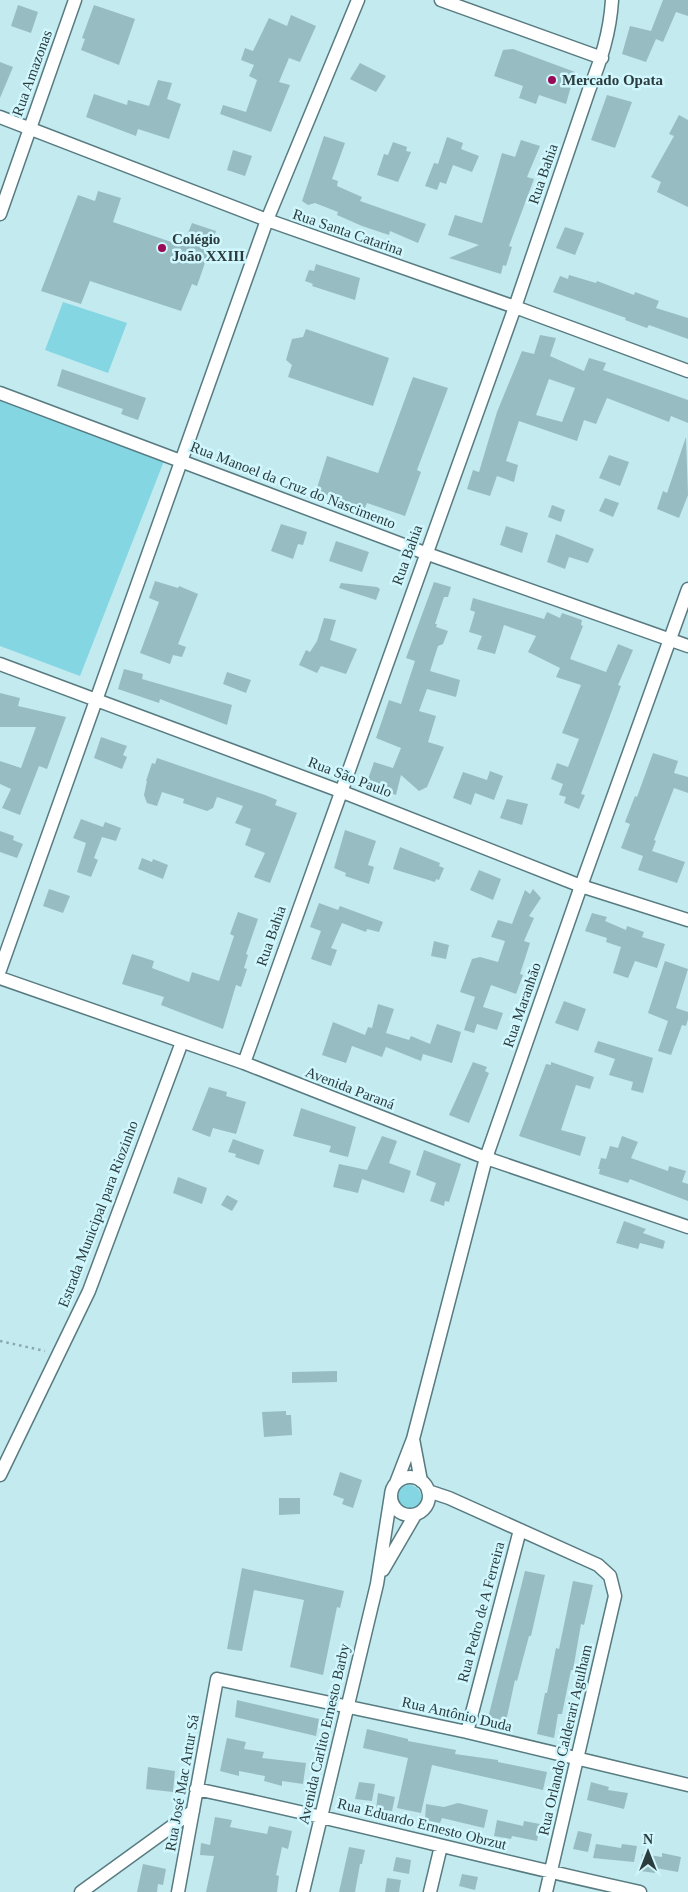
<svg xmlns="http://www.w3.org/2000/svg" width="688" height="1892" font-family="'Times New Roman',serif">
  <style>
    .green { fill: #84d6e2 }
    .building { fill: #97bdc2; fill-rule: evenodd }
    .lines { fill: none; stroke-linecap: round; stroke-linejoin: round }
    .street-casing { stroke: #577b80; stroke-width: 15 }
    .path { stroke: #8ba9ad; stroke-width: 2.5; stroke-dasharray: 2.5 4; stroke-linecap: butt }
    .street { stroke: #fff; stroke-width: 12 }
    .poi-dot { fill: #9c0957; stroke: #d0f7fd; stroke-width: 2 }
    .labels { text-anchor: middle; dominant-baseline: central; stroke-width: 5; stroke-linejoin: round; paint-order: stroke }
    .street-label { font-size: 15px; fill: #2c3c3e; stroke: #d0f7fd }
    .poi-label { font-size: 15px; font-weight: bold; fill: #2c3c3e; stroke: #d0f7fd; text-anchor: start }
  </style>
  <rect width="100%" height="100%" fill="#c3eaef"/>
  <path class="green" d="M63,302L127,323L108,373L45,350Z
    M0,398L164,461L80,676L0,646Z
    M397 1497a12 12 0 1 1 24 0a12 12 0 1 1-24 0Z"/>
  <path class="building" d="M663,0H688V16L676,12L663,42L656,39L646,62L622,54L630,26L651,31Z
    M18,5L38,12L31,33L11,26Z
    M94,5L135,19L119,65L81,50L85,39L82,38Z
    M291,15L316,26L300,62L289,58L279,82L290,85L271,132L220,114L223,105L246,112L257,80L249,76L254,65L241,60L245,48L253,51L269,18L287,26Z
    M513,49L575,72L566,104L539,95L536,104L519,98L523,86L494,76L503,50Z
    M0,62L13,67L0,98Z
    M360,63L386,76L376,92L350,79Z
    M158,80L172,83L167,99L181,104L169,139L138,129L136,136L86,117L94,94L127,105L128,100L149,106Z
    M607,95L632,102L615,148L591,140Z
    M679,115L688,120V207L657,192L661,182L651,177L674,136L669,134Z
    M324,136L345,143L332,179L338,181L337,186L362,197L360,201L426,224L418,243L390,231L389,235L362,226L337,215L338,212L315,203L308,205L302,201Z
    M447,137L463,143L461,149L479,156L472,172L453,165L446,184L440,182L437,190L425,186L434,163L438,164Z
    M521,140L540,146L527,177L534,179L509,246L512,247L506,266L503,265L501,274L449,258L479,245L448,235L455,215L482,223L502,153L515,157Z
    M393,142L407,147L406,151L411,152L398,182L377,175L384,154L388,155Z
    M233,150L252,156L245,176L227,170Z
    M98,191L121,198L113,222L183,246L192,223L216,231L197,286L192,284L181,311L90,281L81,304L41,291L78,195L95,201Z
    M565,227L584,233L575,255L556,248Z
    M316,264L360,278L355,300L312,286L313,284L305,281L309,270L314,271Z
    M569,275L596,283L597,281L634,295L635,292L659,301L656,308L688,318V339L649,325L647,328L625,320L626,318L553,292L560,276L568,279Z
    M306,329L389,358L373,406L288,377L292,365L286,360L292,339L303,337Z
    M540,335L556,338L550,356L584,371L589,358L606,363L603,370L688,400V423L671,416L669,422L607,398L596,424L584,420L577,441L519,421L506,461L518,465L514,482L497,476L490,496L467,489L473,470L479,472L497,412L522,351L534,354ZM549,379L575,388L562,422L536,415Z
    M62,369L146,398L138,420L121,414L123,409L57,386Z
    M413,377L448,388L417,470L421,472L405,516L367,503L365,508L316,491L327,456L378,473Z
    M686,437L688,495L679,518L657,509L663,491L667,493Z
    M609,455L629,462L620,486L599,478Z
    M605,498L619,503L613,517L599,511Z
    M552,505L565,510L561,522L548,517Z
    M281,524L307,532L303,545L298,544L293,559L271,551Z
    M506,526L528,533L522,553L500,545Z
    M556,534L594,549L588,563L569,557L565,569L547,562Z
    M336,541L369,552L362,572L329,561Z
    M155,581L178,588L179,586L198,594L178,644L186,647L182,657L173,655L170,664L140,653L159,602L149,598Z
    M434,582L451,587L448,597H444L435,624H437L436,627L448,631L443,644L438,646L430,671L460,680L456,697L427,689L419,711L436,716L428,742L444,747L427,787L419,791L401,775L396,795L366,785L374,762L393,768L401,748L376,738L389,700L401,704L415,661L406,658Z
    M341,583L377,587L380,589L376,600L339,588Z
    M473,598L544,619L547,612L560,618L562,613L582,620L581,625L583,626L570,659L606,672L618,644L633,650L618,685L621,686L581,794L585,795L579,809L564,803L566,797L559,795L563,784L551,779L557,763L568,767L579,739L562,733L581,685L556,677L560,668L528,652L536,636L504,625L495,654L477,649L482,636L469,632L475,612L470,610Z
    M324,618L336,620L330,640L357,649L346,674L321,666L317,673L299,665L306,650L310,652L317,641Z
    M124,669L143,674L142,679L232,705L227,725L160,699L159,703L118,689Z
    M227,672L251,680L246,693L223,684Z
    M0,693L20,698L18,706L66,717L47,769L39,766L20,815L2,808L11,789L0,784V761L21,768L36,727H0Z
    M101,737L127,746L123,755L127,757L122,769L94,758Z
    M653,753L678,761L674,773L688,777V793L674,788L654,840L656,841L652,851L685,862L677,883L638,870L643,856L621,848L630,824L625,822L635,796L637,797Z
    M157,758L265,795L277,800L275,805L297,813L270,883L254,877L265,853L245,845L251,829L235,823L243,806L217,797L213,808L207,811L183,803L184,799L162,792L157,806L147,803L144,795L147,781H146L152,763L155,764Z
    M490,771L503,776L494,800L475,793L471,805L453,798L463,772L487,780Z
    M507,799L528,804L522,825L500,818Z
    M81,819L103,827L105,822L121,828L116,841L102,837L94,858L98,860L91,877L77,872L86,843L73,838Z
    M345,830L376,841L368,865L374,867L369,884L345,876L346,873L334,868Z
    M0,831L14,836L13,840L23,844L17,858L0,852Z
    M400,847L440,863L439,866L444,868L439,880L436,879L435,882L393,869Z
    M142,858L152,862L153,859L168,865L163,879L138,869Z
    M479,870L501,879L493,900L470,890Z
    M49,889L70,896L63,913L43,906Z
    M533,889L541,898L529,916L534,918L524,941L530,943L520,974L523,975L516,994L491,985L483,1007L503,1013L497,1030L477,1024L474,1033L464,1030L475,997L460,992L472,959L480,957L498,962L505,941L491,937L498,920L512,924L525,890L530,894Z
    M319,903L338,910L340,906L383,922L379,932L367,929L366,932L342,923L331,948L337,950L331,966L311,959L321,931L310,927Z
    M238,912L258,919L246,954L248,955L244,968L247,969L241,987L236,985L223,1029L161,1005L164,997L122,984L132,954L154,961L152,968L189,982L192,972L219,981L234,936L230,934Z
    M592,913L607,917L605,921L626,930L627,926L644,932L642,937L665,944L657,968L635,961L628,978L613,973L621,947L606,942L607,938L585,931Z
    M434,941L449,945L446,959L431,956Z
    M665,961L688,969L676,1008L688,1012V1019L686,1026L682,1025L671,1055L658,1051L668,1021L648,1013Z
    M564,1001L586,1009L578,1031L555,1023Z
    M378,1004L394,1009L386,1033L409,1040L411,1036L430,1044L437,1024L461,1032L452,1063L423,1054L421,1061L386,1047L382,1057L352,1046L346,1063L322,1055L333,1022L365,1035L368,1027L372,1028Z
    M598,1041L653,1058L643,1093L631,1090L633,1082L609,1075L615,1059L594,1052Z
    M473,1062L487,1067L485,1071L489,1073L469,1123L449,1115Z
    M551,1062L594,1077L590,1089L576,1085L561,1130L586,1137L580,1156L519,1136L546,1064L551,1065Z
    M209,1087L227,1092L226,1096L246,1102L236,1134L213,1128L210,1137L192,1130Z
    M301,1108L356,1127L348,1157L329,1152L331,1146L293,1136Z
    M382,1136L397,1141L389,1163L411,1171L404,1193L362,1179L358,1193L333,1187L339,1164L367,1170Z
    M622,1136L638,1142L631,1158L668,1171L669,1166L686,1171L682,1182L688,1184V1201L630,1179L628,1183L599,1174L600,1169H598L601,1158L606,1159L610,1146L618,1148Z
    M233,1139L264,1150L259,1165L235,1157L236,1154L228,1152Z
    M424,1150L461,1164L449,1202L445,1201L444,1206L430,1201L436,1183L416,1175Z
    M178,1177L207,1188L202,1204L173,1193Z
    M227,1195L238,1201L232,1211L221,1205Z
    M624,1221L646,1229L643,1233L665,1241L663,1249L640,1243L638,1249L616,1243Z
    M337,1371V1382L292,1383V1372Z
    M286,1411V1415H291L292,1435L264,1437L262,1412Z
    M340,1472L362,1480L353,1508L342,1504L344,1499L333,1495Z
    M279,1498H300V1514L279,1515Z
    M242,1568L344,1591L340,1608L337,1607L323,1675L290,1667L304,1600L254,1590L242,1651L227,1649Z
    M525,1571L545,1575L531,1636H529L517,1681L515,1680L505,1726L487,1722Z
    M573,1581L593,1585L584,1625L581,1624L573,1670H571L562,1714H558L554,1738L537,1734L545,1693H547L556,1648L559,1649Z
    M237,1700L319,1719L316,1736L235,1717Z
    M367,1729L408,1739V1741L456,1750L455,1754L498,1760V1762L547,1772L543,1790L432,1765L421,1813L397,1808L408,1758L363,1748Z
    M227,1738L246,1742L244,1749L264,1752L262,1758L306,1763L303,1784L282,1781V1786L264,1781L265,1776L239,1771V1776L220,1771Z
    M148,1767L175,1771L173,1792L146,1789Z
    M359,1782L375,1784L372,1801L355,1799Z
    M591,1782L609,1787L608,1790L628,1793L624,1809L587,1800Z
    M378,1793L395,1797L392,1811L376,1809Z
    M458,1803L488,1810L484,1828L442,1818L440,1823L425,1820L426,1804L444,1807Z
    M215,1817L232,1820L230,1827L267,1834L269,1826L292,1831L288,1849L282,1847L276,1875L279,1876L277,1892H206L214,1856L200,1855L201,1843L210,1845Z
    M497,1820L523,1826L524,1821L540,1824L537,1841L512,1836L511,1839L494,1836Z
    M578,1831L592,1834L588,1852L573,1849Z
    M596,1844L621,1848L622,1844L637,1846L634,1862L593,1858Z
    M349,1847L365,1850L362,1864H360L355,1892H339Z
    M662,1853L681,1857L678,1872L656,1868L655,1873L640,1871L642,1854L662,1857Z
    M396,1857L411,1860L409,1874L393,1871Z
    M143,1864L166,1869L163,1885L158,1884L157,1892H137Z
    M462,1874L478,1877L475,1890L459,1886Z
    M387,1878L401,1880L399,1892H385Z"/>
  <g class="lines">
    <g class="street-casing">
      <path id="street" d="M441,0L602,58
        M0,117L267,220L515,307L688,371
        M0,214L75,0
        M0,393L425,553L688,646
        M0,664L340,791L581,886L688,920
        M0,970L267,220L358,0
        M0,978L244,1063L486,1158L688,1227
        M244,1063L515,307L589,90C601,60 610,33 612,0
        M413,1439L421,1481
        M0,1475L89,1291L182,1042
        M391 1496a19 19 0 1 1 38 0a19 19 0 1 1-38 0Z
        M396,1483L413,1439L486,1158L581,886L688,589
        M428,1491L449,1498L598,1565L610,1576L615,1596L546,1892
        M383,1570L415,1515
        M467,1732L520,1530
        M196,1789C345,1820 492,1860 640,1892
        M81,1892L193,1811
        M178,1892L217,1679L467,1732L688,1785
        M303,1892L377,1584L391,1495
        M430,1892L441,1846"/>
    </g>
    <path class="path" d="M0,1341L45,1351"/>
    <use href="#street" class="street"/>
  </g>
  <g class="poi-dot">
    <circle cx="552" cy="80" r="5"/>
    <circle cx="162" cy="248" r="5"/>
  </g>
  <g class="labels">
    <g class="street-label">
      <text transform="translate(32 73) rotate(-70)">Rua Amazonas</text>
      <text transform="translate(543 174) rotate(-71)">Rua Bahia</text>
      <text transform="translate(348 232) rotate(19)">Rua Santa Catarina</text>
      <text transform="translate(293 485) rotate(21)">Rua Manoel da Cruz do Nascimento</text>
      <text transform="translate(407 555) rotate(-70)">Rua Bahia</text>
      <text transform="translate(350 777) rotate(21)">Rua São Paulo</text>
      <text transform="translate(271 936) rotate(-71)">Rua Bahia</text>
      <text transform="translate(522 1005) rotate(-71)">Rua Maranhão</text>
      <text transform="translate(350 1088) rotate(21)">Avenida Paraná</text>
      <text transform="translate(98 1214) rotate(-69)">Estrada Municipal para Riozinho</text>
      <text transform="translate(481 1612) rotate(-75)">Rua Pedro de A Ferreira</text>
      <text transform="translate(457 1714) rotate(13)">Rua Antônio Duda</text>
      <text transform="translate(324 1734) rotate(-77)">Avenida Carlito Ernesto Barby</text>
      <text transform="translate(565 1740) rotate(-77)">Rua Orlando Calderari Agulham</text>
      <text transform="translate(182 1783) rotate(-80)">Rua José Mac Artur Sá</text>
      <text transform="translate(422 1824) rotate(14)">Rua Eduardo Ernesto Obrzut</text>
    </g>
    <g class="poi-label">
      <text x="562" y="80">Mercado Opata</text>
      <text x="172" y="239">Colégio<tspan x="172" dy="17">João XXIII</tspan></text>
    </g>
  </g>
  <g transform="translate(648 1852)" stroke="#d0f7fd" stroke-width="4" paint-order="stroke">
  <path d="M0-4L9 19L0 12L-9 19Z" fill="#2c3c3e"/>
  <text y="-8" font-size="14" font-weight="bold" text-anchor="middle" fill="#2c3c3e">N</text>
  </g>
</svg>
